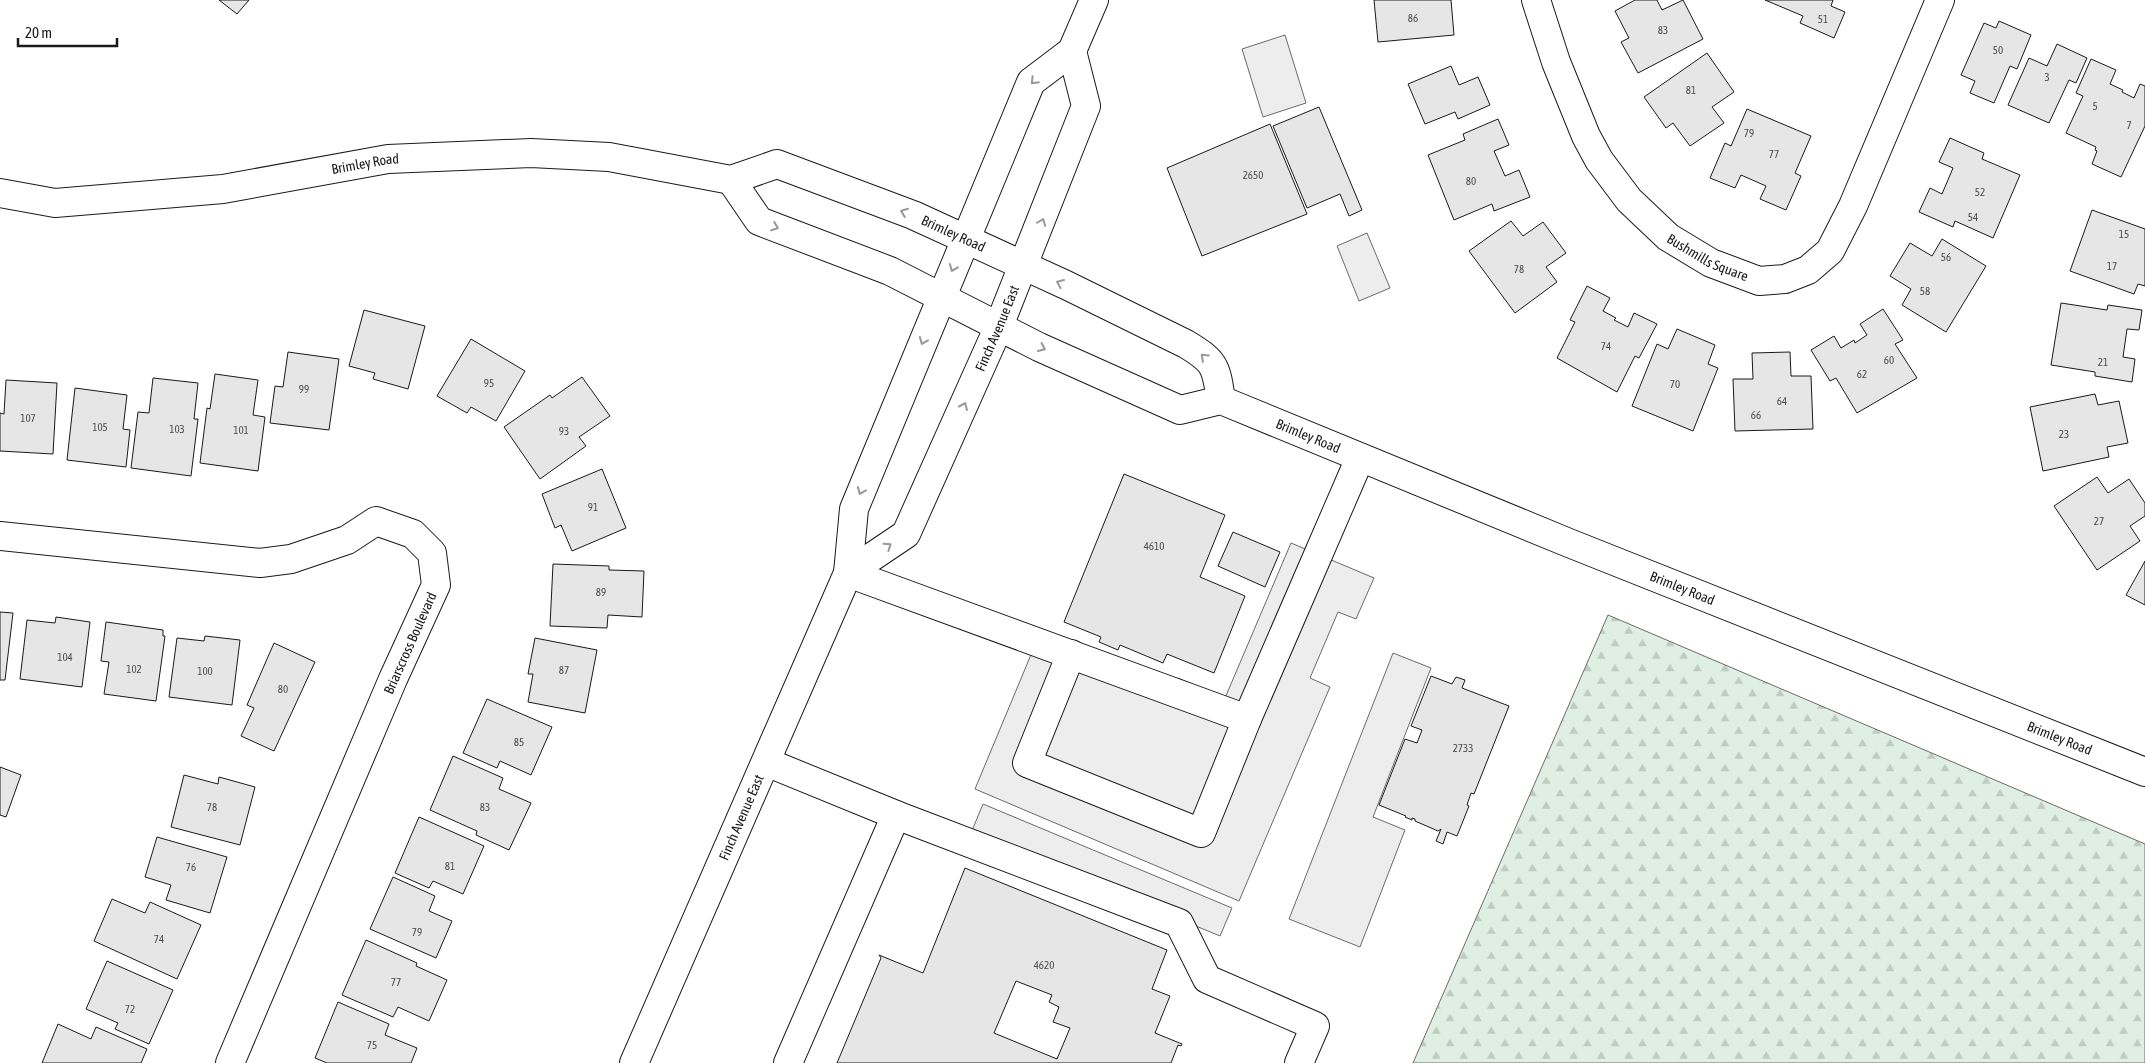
<svg xmlns="http://www.w3.org/2000/svg" width="2145" height="1063" font-family="'Asap Condensed',sans-serif">
  <style>
    .forest { fill: url(#forest-firs); stroke: #6a6a6a }
    .parking { fill: #ededed; stroke: #6a6a6a }
    .building { fill: #e6e6e6; stroke: #1a1a1a; fill-rule: evenodd }
    .lines { fill: none; stroke-linecap: round; stroke-linejoin: round }
    .minor-casing { stroke: #1a1a1a; stroke-width: 30 }
    .major-casing { stroke: #1a1a1a; stroke-width: 30 }
    .minor { stroke: #fff; stroke-width: 28 }
    .major { stroke: #fff; stroke-width: 28 }
    .oneway { stroke: #989898 }
    .labels { text-anchor: middle; dominant-baseline: central; stroke-width: 4; stroke-linejoin: round; paint-order: stroke }
    .number-label { font-size: 11px; fill: #4d4d4d }
    .street-label { font-size: 14px; fill: #1a1a1a; stroke: #fff }
  </style>
  <defs>
    <pattern id="forest-firs" width="22" height="20" patternUnits="userSpaceOnUse" patternTransform="scale(1.25)"><rect width="22" height="20" fill="#e0efe3"/><path d="M5 1l3.5 6h-7zM16 11l3.5 6h-7z" fill="#c0ccc2"/></pattern>
  </defs>
  <rect width="100%" height="100%" fill="#fff"/>
  <path class="forest" d="M1608,615L2145,844V1063H1413Z"/>
  <path class="parking" d="M1285,35L1306,103L1263,117L1242,49Z
    M1367,233L1390,288L1359,301L1337,246Z
    M1291,543L1374,578L1356,619L1338,612L1310,678L1330,687L1239,901L975,789L1035,645L1169,702L1178,678L1225,698Z
    M1393,653L1431,668L1373,817L1405,830L1360,947L1289,919Z
    M983,804L1232,908L1220,936L971,833Z"/>
  <path class="building" d="M219,0H249L237,14Z
    M1374,0H1451L1454,35L1378,42Z
    M1635,0H1657L1662,10L1683,0L1703,39L1638,73L1621,42L1629,38L1615,11Z
    M1765,0H1833L1831,6L1845,12L1834,38L1800,23L1803,16Z
    M1999,21L2031,35L2017,69L2010,66L1994,103L1970,93L1975,81L1961,75L1984,23L1996,28Z
    M2057,44L2087,58L2076,83L2069,80L2049,123L2008,105L2029,58L2047,66Z
    M1707,53L1734,92L1712,107L1724,123L1690,146L1673,123L1666,128L1644,97Z
    M2091,59L2116,70L2110,84L2123,90L2122,92L2134,98L2140,84L2145,86V126L2121,177L2092,164L2097,151L2095,150L2096,147L2066,133L2083,96L2076,93Z
    M1451,66L1459,85L1478,77L1490,105L1458,119L1455,112L1425,124L1408,84Z
    M1319,107L1362,210L1349,216L1340,194L1307,208L1273,126Z
    M1747,109L1811,136L1795,173L1801,176L1786,210L1760,199L1766,186L1741,175L1735,188L1710,178L1725,143L1731,146Z
    M1498,119L1509,145L1494,151L1505,176L1519,170L1530,197L1494,211L1492,204L1454,220L1428,155L1465,140L1463,134Z
    M1270,124L1307,214L1202,256L1167,168Z
    M1950,138L1984,153L1982,159L2020,175L1993,238L1955,221L1953,227L1919,212L1930,188L1942,194L1953,168L1939,162Z
    M2092,210L2145,229V286L2138,284L2134,294L2070,271Z
    M1511,221L1523,236L1543,222L1566,253L1546,267L1557,282L1515,313L1469,251Z
    M1942,239L1986,266L1946,332L1902,305L1911,289L1890,276L1910,243L1932,256Z
    M1587,286L1610,298L1603,311L1616,318L1614,320L1628,327L1634,313L1657,324L1639,358L1635,356L1617,392L1557,358L1575,322L1570,320Z
    M2061,303L2107,310L2108,305L2142,310L2139,330L2127,329L2123,357L2135,359L2132,382L2095,376V372L2051,365Z
    M1883,309L1903,340L1895,344L1917,378L1857,413L1836,378L1830,381L1811,350L1834,336L1841,348L1854,340L1855,343L1867,335L1860,324Z
    M364,310L425,326L408,389L373,379L375,373L349,366Z
    M1677,329L1715,345L1708,364L1718,368L1693,431L1632,406L1657,344L1668,349Z
    M471,339L525,371L496,421L471,407L467,413L437,396Z
    M288,352L339,359L329,430L270,423L275,386L283,387Z
    M1790,352L1791,376H1811L1813,429L1735,431L1733,379H1753L1752,353Z
    M215,374L258,380L253,415L265,417L258,471L200,463L207,408L210,409Z
    M582,377L610,416L579,437L586,446L540,479L504,427L550,395L552,398Z
    M153,378L198,383L194,419H198L191,476L131,468L138,412L149,413Z
    M6,380L57,383L53,454L0,451V413L4,414Z
    M75,388L127,395L123,429L130,430L126,467L67,460Z
    M2095,394L2098,405L2119,401L2128,443L2107,447L2109,457L2043,471L2030,407Z
    M602,469L626,528L572,551L561,525L555,528L542,494Z
    M1124,474L1225,515L1200,577L1245,596L1214,673L1167,654L1163,663L1120,645L1118,650L1099,642L1101,637L1064,622Z
    M2097,477L2108,493L2129,479L2145,503V516L2130,526L2140,541L2097,570L2054,506Z
    M1233,532L1280,552L1265,587L1218,566Z
    M2145,561V605L2126,595Z
    M553,564L609,566V570L644,571L642,617L608,615L607,628L550,626Z
    M0,612L13,613L5,680H0Z
    M56,617L90,622L82,687L20,679L27,620L55,623Z
    M106,622L163,630V636H165L156,701L104,694L109,662L101,661Z
    M205,636L240,640L232,705L169,697L177,638L204,641Z
    M535,638L597,650L585,713L528,702L533,674H528Z
    M274,643L315,662L274,751L241,736L254,708L247,705Z
    M1431,676L1452,684L1456,677L1465,680L1462,688L1509,706L1474,794L1471,793L1467,805L1469,806L1457,836L1447,832L1443,844L1436,841L1441,829L1438,831L1415,821V819L1412,818V820L1405,817L1406,816L1379,805L1405,739L1417,743L1422,730L1411,726Z
    M487,699L552,727L531,775L500,761L497,768L463,753Z
    M453,756L503,778L499,789L531,803L509,850L476,835L477,831L430,810Z
    M0,767L21,775L6,817L0,815Z
    M184,775L218,784L219,777L255,787L240,845L171,827Z
    M419,817L484,846L463,894L433,881L429,888L395,873Z
    M157,837L227,857L210,913L166,900L171,885L145,877Z
    M965,868L1167,950L1152,989L1170,996L1155,1033L1182,1044L1181,1046L1178,1045L1171,1063H837L881,958L879,955L923,973ZM1016,981L1052,995L1049,1002L1059,1007L1053,1022L1070,1028L1057,1059L994,1033Z
    M393,877L435,896L429,911L452,921L436,958L370,929Z
    M112,899L145,913L150,902L201,925L177,979L94,941Z
    M366,940L417,963L416,966L447,980L429,1021L398,1007L393,1017L342,995Z
    M107,961L173,990L149,1044L115,1029L118,1023L86,1009Z
    M338,1002L389,1024L385,1035L417,1048L411,1063H327L315,1058Z
    M58,1024L91,1039L96,1027L147,1049L141,1063H42Z"/>
  <g class="lines">
    <g class="minor-casing">
      <g id="minor">
        <path id="s1" d="M1536,0L1556,62L1586,136L1599,160L1629,200L1668,237L1711,263L1759,281L1785,279L1808,270L1830,251L1853,206L1940,0"/>
        <path d="M0,536L260,563L291,559L347,540L376,521L413,534L432,553L436,585L393,679L230,1063"/>
        <path d="M848,573L1247,719L1360,458"/>
        <path d="M1071,654L1027,763L1201,833L1247,719"/>
        <path d="M766,762L896,815L788,1063"/>
        <path d="M896,815L1179,923L1207,979L1315,1026L1299,1063"/>
      </g>
    </g>
    <g class="major-casing">
      <g id="major">
        <path id="s2" d="M731,180L759,221L890,271L1039,347L1180,410L1221,400L1569,543L2145,772"/>
        <path id="s3" d="M0,193L55,203L223,189L388,159L531,153L609,157L731,180L777,164L913,215L1066,285L1186,344C1216,362 1216,367 1221,400"/>
        <path id="s4" d="M848,573L906,534L999,326L1086,106L1072,51"/>
        <path id="s5" d="M634,1063L848,573L854,509L1031,82L1072,51L1094,0"/>
      </g>
    </g>
    <use href="#minor" class="minor"/>
    <use href="#major" class="major"/>
  </g>
  <defs><path id="oneway-chevron" d="M-2-3.5L2.5 0L-2 3.5" fill="none" stroke-width="1.6" stroke-linecap="round" stroke-linejoin="round" transform="scale(1.25)"/></defs>
  <g class="oneway">
    <use href="#oneway-chevron" transform="translate(1034 81) rotate(134)"/>
    <use href="#oneway-chevron" transform="translate(904 212) rotate(-159)"/>
    <use href="#oneway-chevron" transform="translate(1042 222) rotate(-69)"/>
    <use href="#oneway-chevron" transform="translate(775 227) rotate(21)"/>
    <use href="#oneway-chevron" transform="translate(953 268) rotate(112)"/>
    <use href="#oneway-chevron" transform="translate(1060 283) rotate(-156)"/>
    <use href="#oneway-chevron" transform="translate(923 341) rotate(112)"/>
    <use href="#oneway-chevron" transform="translate(1042 348) rotate(25)"/>
    <use href="#oneway-chevron" transform="translate(1204 357) rotate(-137)"/>
    <use href="#oneway-chevron" transform="translate(964 406) rotate(-66)"/>
    <use href="#oneway-chevron" transform="translate(861 491) rotate(112)"/>
    <use href="#oneway-chevron" transform="translate(888 546) rotate(-34)"/>
  </g>
  <g class="labels">
    <g class="number-label">
      <text x="1413" y="18">86</text>
      <text x="1823" y="19">51</text>
      <text x="1663" y="30">83</text>
      <text x="1998" y="50">50</text>
      <text x="2047" y="77">3</text>
      <text x="1691" y="90">81</text>
      <text x="2095" y="106">5</text>
      <text x="2129" y="125">7</text>
      <text x="1749" y="133">79</text>
      <text x="1774" y="154">77</text>
      <text x="1253" y="175">2650</text>
      <text x="1471" y="181">80</text>
      <text x="1980" y="192">52</text>
      <text x="1973" y="217">54</text>
      <text x="2124" y="234">15</text>
      <text x="1946" y="257">56</text>
      <text x="2112" y="266">17</text>
      <text x="1519" y="269">78</text>
      <text x="1925" y="291">58</text>
      <text x="1606" y="346">74</text>
      <text x="1889" y="360">60</text>
      <text x="2103" y="362">21</text>
      <text x="1862" y="374">62</text>
      <text x="489" y="383">95</text>
      <text x="1675" y="384">70</text>
      <text x="304" y="389">99</text>
      <text x="1782" y="401">64</text>
      <text x="1756" y="415">66</text>
      <text x="28" y="418">107</text>
      <text x="100" y="427">105</text>
      <text x="177" y="429">103</text>
      <text x="241" y="430">101</text>
      <text x="564" y="431">93</text>
      <text x="2064" y="434">23</text>
      <text x="593" y="507">91</text>
      <text x="2099" y="521">27</text>
      <text x="1154" y="546">4610</text>
      <text x="601" y="592">89</text>
      <text x="65" y="657">104</text>
      <text x="134" y="669">102</text>
      <text x="564" y="670">87</text>
      <text x="205" y="671">100</text>
      <text x="283" y="689">80</text>
      <text x="519" y="742">85</text>
      <text x="1463" y="748">2733</text>
      <text x="212" y="807">78</text>
      <text x="485" y="807">83</text>
      <text x="450" y="866">81</text>
      <text x="191" y="867">76</text>
      <text x="417" y="932">79</text>
      <text x="159" y="939">74</text>
      <text x="1044" y="965">4620</text>
      <text x="396" y="982">77</text>
      <text x="130" y="1009">72</text>
      <text x="372" y="1045">75</text>
    </g>
    <g class="street-label">
      <text stroke="none"><textPath href="#s3" startOffset="369">Brimley Road</textPath></text>
      <text stroke="none"><textPath href="#s3" startOffset="976">Brimley Road</textPath></text>
      <text stroke="none"><textPath href="#s1" startOffset="321">Bushmills Square</textPath></text>
      <text stroke="none"><textPath href="#s4" startOffset="295">Finch Avenue East</textPath></text>
      <text stroke="none"><textPath href="#s2" startOffset="648">Brimley Road</textPath></text>
      <text stroke="none"><textPath href="#s2" startOffset="1052">Brimley Road</textPath></text>
      <text transform="translate(410 643) rotate(-66)">Briarscross Boulevard</text>
      <text stroke="none"><textPath href="#s2" startOffset="1458">Brimley Road</textPath></text>
      <text stroke="none"><textPath href="#s5" startOffset="268">Finch Avenue East</textPath></text>
    </g>
  </g>
  <path d="M18 38v8h99v-8" fill="none" stroke="#1a1a1a" stroke-width="2.5"/>
  <text x="25" y="38" font-size="15" fill="#1a1a1a" stroke="#ffffff" stroke-width="4" paint-order="stroke">20 m</text>
</svg>
